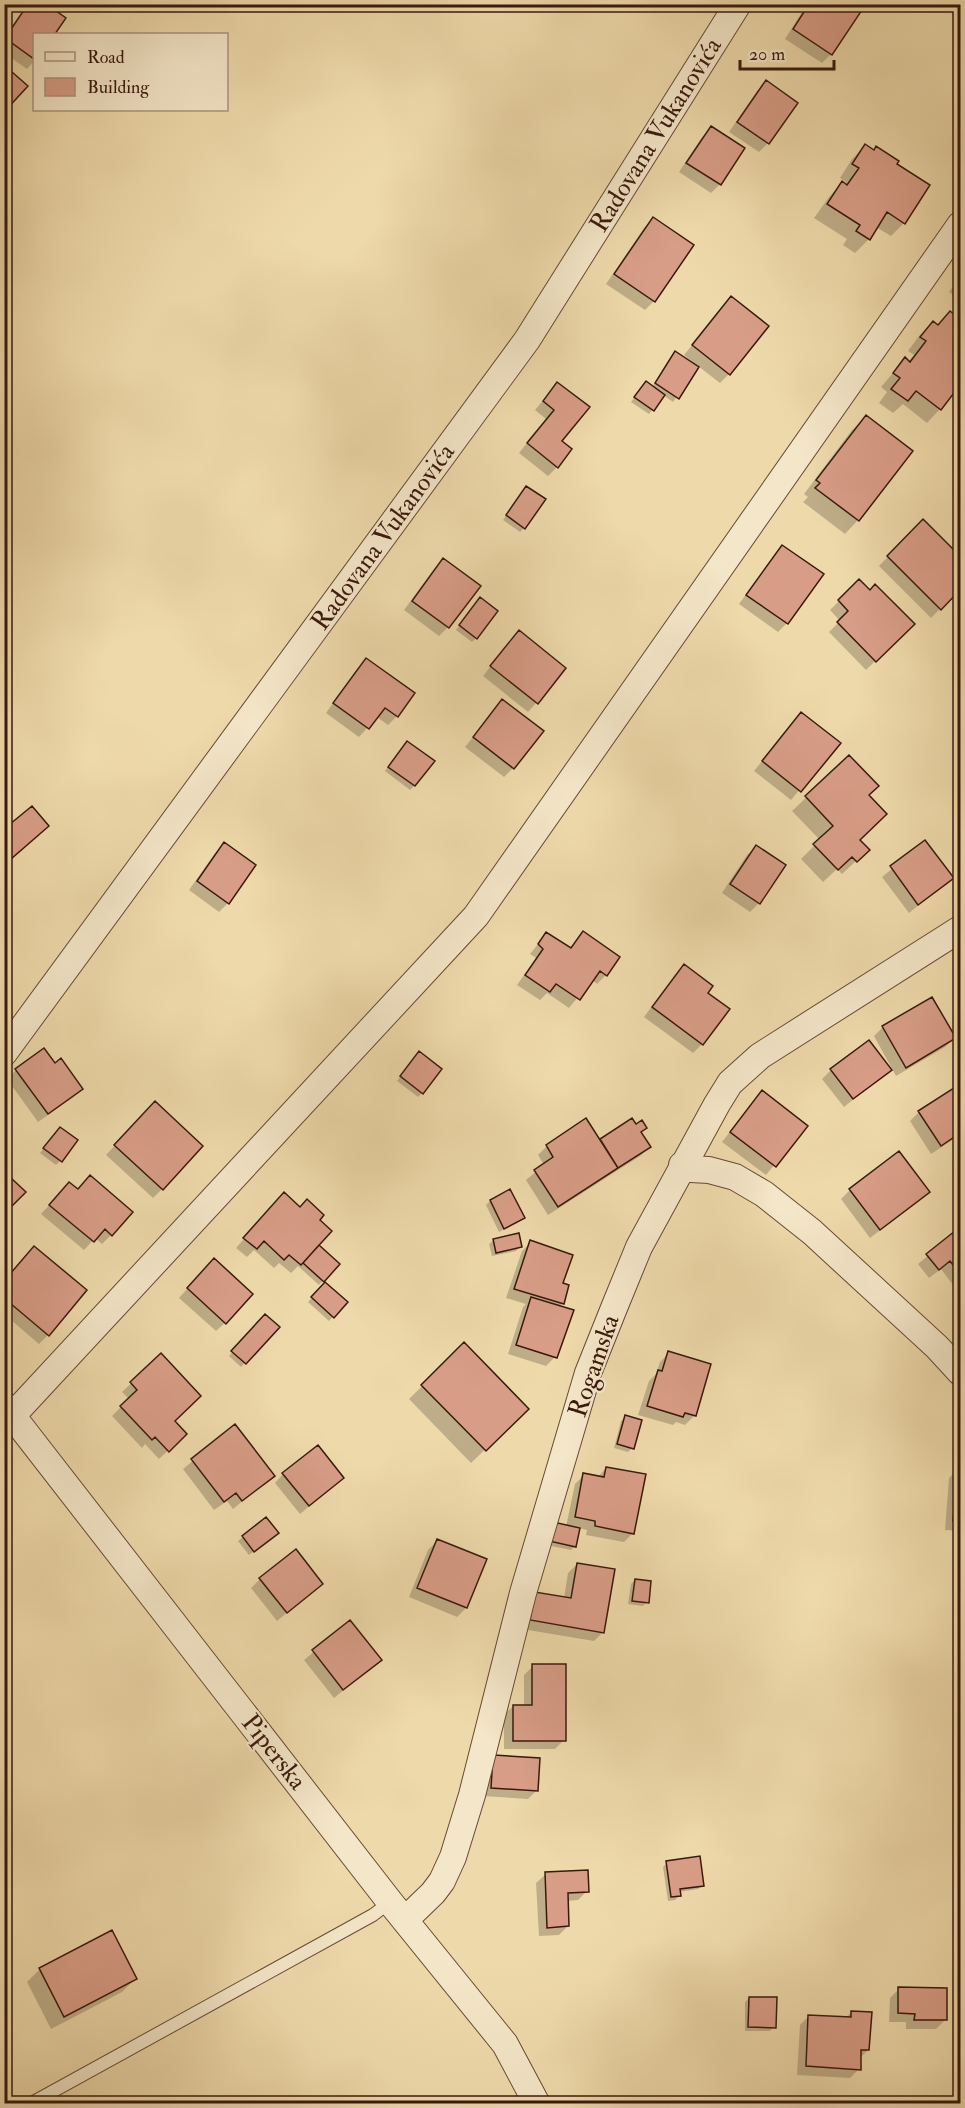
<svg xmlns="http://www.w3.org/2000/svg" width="965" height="2108" font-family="'IM FELL Double Pica',serif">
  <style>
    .shadow { fill: #0003 }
    .building { fill: #d89d87; stroke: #3a190d; stroke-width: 1.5 }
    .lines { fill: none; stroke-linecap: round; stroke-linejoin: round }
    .lane-casing { stroke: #674934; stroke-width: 14 }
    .street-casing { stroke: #674934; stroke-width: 28 }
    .lane { stroke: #f4e6c8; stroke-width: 12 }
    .street { stroke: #f4e6c8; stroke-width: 26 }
    .labels { text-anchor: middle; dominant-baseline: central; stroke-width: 4.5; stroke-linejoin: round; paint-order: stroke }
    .street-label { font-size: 26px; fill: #3a190d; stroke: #f4e6c8 }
  </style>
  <rect width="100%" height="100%" fill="#eed9aa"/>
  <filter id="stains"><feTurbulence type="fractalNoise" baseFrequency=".00333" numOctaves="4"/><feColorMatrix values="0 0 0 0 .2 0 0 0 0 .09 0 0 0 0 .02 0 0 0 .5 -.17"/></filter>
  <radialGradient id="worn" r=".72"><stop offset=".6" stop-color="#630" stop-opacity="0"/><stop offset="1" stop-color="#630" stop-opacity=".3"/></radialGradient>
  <path class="shadow" d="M28,4L64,19L53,34H34V61L27,69L4,53V37Z
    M807,4H851L831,54L822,63L785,39Z
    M766,82L796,103L768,143L759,152L729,132L757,91Z
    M711,128L743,149L720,184L711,193L679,172L702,137Z
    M865,146L873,151L876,148L895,165L904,223L891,236L876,227L869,239L855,253L843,245L847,239L814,218L829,197L842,183L844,185L846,182L840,178L852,159Z
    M653,219L692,245L654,301L645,310L606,284L644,228Z
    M960,277V300L949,292Z
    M723,307L766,326L729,374L720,383L698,366L673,402L663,395L649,414L631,402L642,387H652L672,357L693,365L694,363L684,355Z
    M950,313L960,321V330L957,335L960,337V383L940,409L927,423L903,404L893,413L879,403L887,392L881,387L905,359L908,362L914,355L908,351L919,336L933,322L937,326Z
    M557,384L560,442L557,467L548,476L519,453L546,419L535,410Z
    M866,417L858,520L845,534L803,502L808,497L804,494L852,430Z
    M522,492L524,528L520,532L503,520Z
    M923,521L960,558V588L931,618L879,566Z
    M783,547L821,575L787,623L778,632L739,604L774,556Z
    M443,560L448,627L439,636L404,610L434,569Z
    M859,581L870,592L913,624L866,670L829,632L840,621L830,610Z
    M476,603V638L472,642L456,630Z
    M510,641L536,703L528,712L483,676Z
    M366,660L397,716L388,725L377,717L359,737L326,713L357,669Z
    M502,701L513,768L504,777L465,747Z
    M793,723L838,743L791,800L754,771Z
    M403,747L414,786L410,790L385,771Z
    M849,757L867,796L859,840L868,850L842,874L837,869L823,882L801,859L820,840L792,811Z
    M925,842L952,878L909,913L882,877Z
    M224,844L228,903L219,912L189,890L215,853Z
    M756,847L759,903L750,912L722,893L747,855Z
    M583,933L606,975L597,984L592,980L569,1008L547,993L540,1000L517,985L536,958L530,954L546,934L569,949Z
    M684,966L706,993L702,1044L693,1053L644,1017L675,975Z
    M883,1027L954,1038L945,1047L896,1076L874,1036Z
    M415,1057L422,1093L418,1097L397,1081Z
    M55,1065L81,1089L72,1098L38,1122L7,1079L16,1070Z
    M831,1070H890L844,1107L822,1079Z
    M960,1085V1135L931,1154L910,1121L919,1112Z
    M754,1101L806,1126L766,1175L722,1142Z
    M146,1112L162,1189L153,1198L106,1155Z
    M632,1120L636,1126L645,1128L640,1133L649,1147L640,1156L548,1215L526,1180L544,1165L538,1155L547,1146L599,1141Z
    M56,1133L60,1161L56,1165L40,1153Z
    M69,1184L111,1235L102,1244L95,1238L84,1250L41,1214Z
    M850,1190L919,1200L870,1238L841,1199Z
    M490,1201L523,1218L499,1232L486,1205Z
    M275,1203L318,1220L317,1245L338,1264L319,1285L298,1266L291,1273L279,1263L274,1268L254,1250L247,1257L236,1248Z
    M960,1229V1278L953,1285L941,1269L929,1278L918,1264Z
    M494,1240L520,1247L516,1251L492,1256L489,1244Z
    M531,1242L561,1284L563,1303L559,1307L555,1357L546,1366L508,1354L523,1307L526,1304L506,1298L522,1251Z
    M205,1269L225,1323L216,1331L179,1298Z
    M4,1281L48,1335L39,1344L4,1314Z
    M325,1284L346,1302L329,1321L308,1302Z
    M266,1316L278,1327L241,1367L229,1356Z
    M464,1345L527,1409L471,1463L409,1399Z
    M669,1353L709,1365L694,1416L685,1425L676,1422L673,1425L638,1415L649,1381L656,1374L660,1362Z
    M161,1355L176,1443L159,1459L145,1444L142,1448L112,1416L129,1399L122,1392Z
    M625,1417L632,1448L628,1452L614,1448L621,1421Z
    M235,1426L273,1476L233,1509L227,1501L214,1510L183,1469Z
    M606,1468L633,1533L624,1542L586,1535L587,1530L579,1528L575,1546L571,1550L546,1545L566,1527L575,1484L584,1475L598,1477Z
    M958,1469H960V1531L945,1530L949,1478Z
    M283,1474L342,1478L300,1514L275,1483Z
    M266,1519L272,1537L249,1555L238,1541Z
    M437,1541L466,1608L457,1617L409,1597L428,1550Z
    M577,1564L603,1632L594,1641L522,1629L526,1602L564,1598L568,1573Z
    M260,1579L321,1584L277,1621L251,1588Z
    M635,1580L647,1602L643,1606L628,1604L631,1584Z
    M350,1622L380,1660L334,1698L304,1660Z
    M533,1666L564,1740L555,1749H504V1715L513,1706H524V1675Z
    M493,1756L537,1790L528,1799L482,1796Z
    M667,1863L702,1885L698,1889L679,1892L680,1895L675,1900L668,1901L663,1867Z
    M546,1874L587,1891L578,1900L567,1901L568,1926L559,1935L539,1936L536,1883Z
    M40,1969L135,1979L122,1992L51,2029L27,1982Z
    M899,1989L945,2020L936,2029H906V2022H889L890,1998Z
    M749,1998L774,2027L770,2031H745V2002Z
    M851,2012L868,2050L860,2058L859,2069L850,2078L797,2075L800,2025L809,2016L845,2019Z"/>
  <path class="building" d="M28,4H46L66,18L55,34H34V59L5,38Z
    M809,4H854L862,10L832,55L793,29Z
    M4,65L28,86L4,112Z
    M766,80L798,103L769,144L737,122Z
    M711,126L745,148L721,185L686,163Z
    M865,144L874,150L876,146L899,161L897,164L930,185L905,224L887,212L870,240L856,231L860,225L827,204L842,181L847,185L859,168L852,164Z
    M653,217L694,245L655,302L614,274Z
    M731,296L769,326L730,375L692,345Z
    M950,311L960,319V385L941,410L916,391L908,401L891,389L900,378L893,373L905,357L910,362L926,341L920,337L933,321L938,325Z
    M675,351L699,367L679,399L655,383Z
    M646,381L665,395L654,411L634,397Z
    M557,382L590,407L562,441L572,449L558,468L527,443L554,410L543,401Z
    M866,415L913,451L859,521L815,488L820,483L816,480Z
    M526,486L546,499L525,529L506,515Z
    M923,519L960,556V590L941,610L887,556Z
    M782,545L824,574L788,624L746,595Z
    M443,558L481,586L449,628L412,601Z
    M859,579L870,590L875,584L915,624L876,662L837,622L848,611L838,600Z
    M480,597L498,611L477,639L459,625Z
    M519,630L566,668L538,704L490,666Z
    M366,658L415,693L398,717L385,708L369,729L333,703Z
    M502,699L544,731L514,769L473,737Z
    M801,712L841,743L801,792L762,761Z
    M407,741L435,761L415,786L388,767Z
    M849,755L879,786L869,795L887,814L860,840L870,850L857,862L852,857L838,870L813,844L833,826L805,796Z
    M32,806L49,826L4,865V829Z
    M925,840L954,878L918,905L890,866Z
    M224,842L256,865L229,904L197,881Z
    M756,845L786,865L760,904L730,884Z
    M583,931L620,957L607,976L600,971L580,1000L556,984L550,992L525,975L543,949L538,944L546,932L571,948Z
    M684,964L713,986L708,993L730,1009L703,1045L652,1007Z
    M932,997L956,1038L906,1068L882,1026Z
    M869,1040L892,1070L853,1099L830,1069Z
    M44,1048L55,1063L61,1058L83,1089L48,1114L15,1069Z
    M419,1051L442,1069L423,1094L400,1076Z
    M960,1084V1133L941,1146L918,1111Z
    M762,1090L808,1126L776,1167L730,1132Z
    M155,1101L203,1146L163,1190L114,1145Z
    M586,1118L618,1168L558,1207L534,1170L553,1157L546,1145Z
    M632,1118L636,1124L642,1120L647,1128L641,1132L651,1147L618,1168L600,1139Z
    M60,1127L78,1140L62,1162L43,1148Z
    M899,1151L930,1192L880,1230L849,1189Z
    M90,1175L133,1212L112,1236L105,1229L94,1242L49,1205L69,1182L78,1189Z
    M11,1178L26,1192L4,1214V1180L7,1182Z
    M510,1189L525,1218L504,1229L490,1200Z
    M284,1192L300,1207L307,1199L324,1215L320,1220L332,1231L301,1265L289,1255L284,1260L264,1241L257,1249L243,1238Z
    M960,1227V1274L950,1261L939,1270L926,1254Z
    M519,1233L522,1247L496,1253L493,1239Z
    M530,1240L573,1255L563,1283L569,1285L564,1304L514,1289Z
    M319,1245L340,1264L324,1282L303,1263Z
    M34,1246L87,1290L49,1336L4,1298V1281Z
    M214,1258L253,1294L226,1324L187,1288Z
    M325,1282L348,1302L334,1318L311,1297Z
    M531,1297L574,1310L557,1358L516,1345Z
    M265,1314L280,1327L246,1364L231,1351Z
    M464,1342L529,1409L486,1451L421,1385Z
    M668,1351L711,1364L696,1416L685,1413L683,1417L647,1406L658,1370L662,1371Z
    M161,1353L201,1396L175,1421L187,1434L169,1452L155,1437L152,1440L120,1406L137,1390L130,1382Z
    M625,1415L642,1420L634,1449L617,1444Z
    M235,1424L275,1476L242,1501L236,1493L224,1502L191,1459Z
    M318,1445L344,1478L309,1506L282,1473Z
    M606,1467L646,1474L634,1534L595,1526V1521L575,1517L583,1473L604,1477Z
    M958,1468H960V1522L953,1521Z
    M266,1517L279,1533L254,1552L242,1536Z
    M553,1522L580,1528L576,1547L549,1541Z
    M437,1539L487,1559L467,1608L417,1588Z
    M296,1549L323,1584L287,1613L259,1578Z
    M577,1563L615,1569L604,1633L530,1620L535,1592L571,1598Z
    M635,1579L651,1581L649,1603L632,1601Z
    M350,1620L382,1660L343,1690L312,1650Z
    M532,1664H566V1741H513V1705H532Z
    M493,1755L540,1758L538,1791L491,1788Z
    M700,1856L704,1886L680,1889L681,1896L671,1897L666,1861Z
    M588,1870L589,1892L568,1893L569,1926L547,1928L545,1872Z
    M112,1930L137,1979L64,2017L39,1968Z
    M898,1987L947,1988V2020H914L915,2014L898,2013Z
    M749,1997H777L776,2028L748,2027Z
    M851,2011L872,2012L869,2050H861V2070L806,2066L808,2015L851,2017Z"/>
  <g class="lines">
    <g class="lane-casing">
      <path id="lane" d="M30,2104L373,1915L390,1902"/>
    </g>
    <g class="street-casing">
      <path id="street" d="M4,1053L527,340L738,4
        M682,1165L691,1169L709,1170L735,1177L764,1194L812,1232L937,1347L960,1372
        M4,1405L390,1902L505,2044L537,2104
        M13,1415L476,916L960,225
        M405,1920L433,1893L442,1881L453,1857L472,1795L523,1593L588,1373L614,1308L639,1247L717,1104L730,1083L760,1056L960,929"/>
    </g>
    <use href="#lane" class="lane"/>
    <use href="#street" class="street"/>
  </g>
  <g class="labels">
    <g class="street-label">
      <text transform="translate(656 135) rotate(-58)">Radovana Vukanovića</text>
      <text transform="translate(383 537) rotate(-54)">Radovana Vukanovića</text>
      <text transform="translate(594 1366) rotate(-71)">Rogamska</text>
      <text transform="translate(274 1752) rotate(52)">Piperska</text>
    </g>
  </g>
  <rect width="965" height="2108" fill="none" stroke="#eed9aa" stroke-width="24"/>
  <rect x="6" y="6" width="953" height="2096" fill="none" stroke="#3a190d" stroke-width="3"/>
  <rect x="12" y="12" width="941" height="2084" fill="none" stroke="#3a190d" stroke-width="1.5"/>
  <rect x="33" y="33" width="195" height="78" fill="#f4e6c8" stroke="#aa947d" stroke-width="1.5"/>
  <rect x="45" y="52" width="30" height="9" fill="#f4e6c8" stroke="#aa947d" stroke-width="1.5"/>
  <text x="87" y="63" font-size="18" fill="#3a190d">Road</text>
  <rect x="45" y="78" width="30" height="18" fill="#d89d87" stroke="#aa947d" stroke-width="1.5"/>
  <text x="87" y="93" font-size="18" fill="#3a190d">Building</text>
  <path d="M740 60v9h94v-9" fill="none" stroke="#3a190d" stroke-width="3"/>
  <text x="749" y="60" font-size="18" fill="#3a190d" stroke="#f4e6c8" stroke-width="4.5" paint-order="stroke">20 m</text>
  <rect width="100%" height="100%" filter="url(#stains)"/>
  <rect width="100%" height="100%" fill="url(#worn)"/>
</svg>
